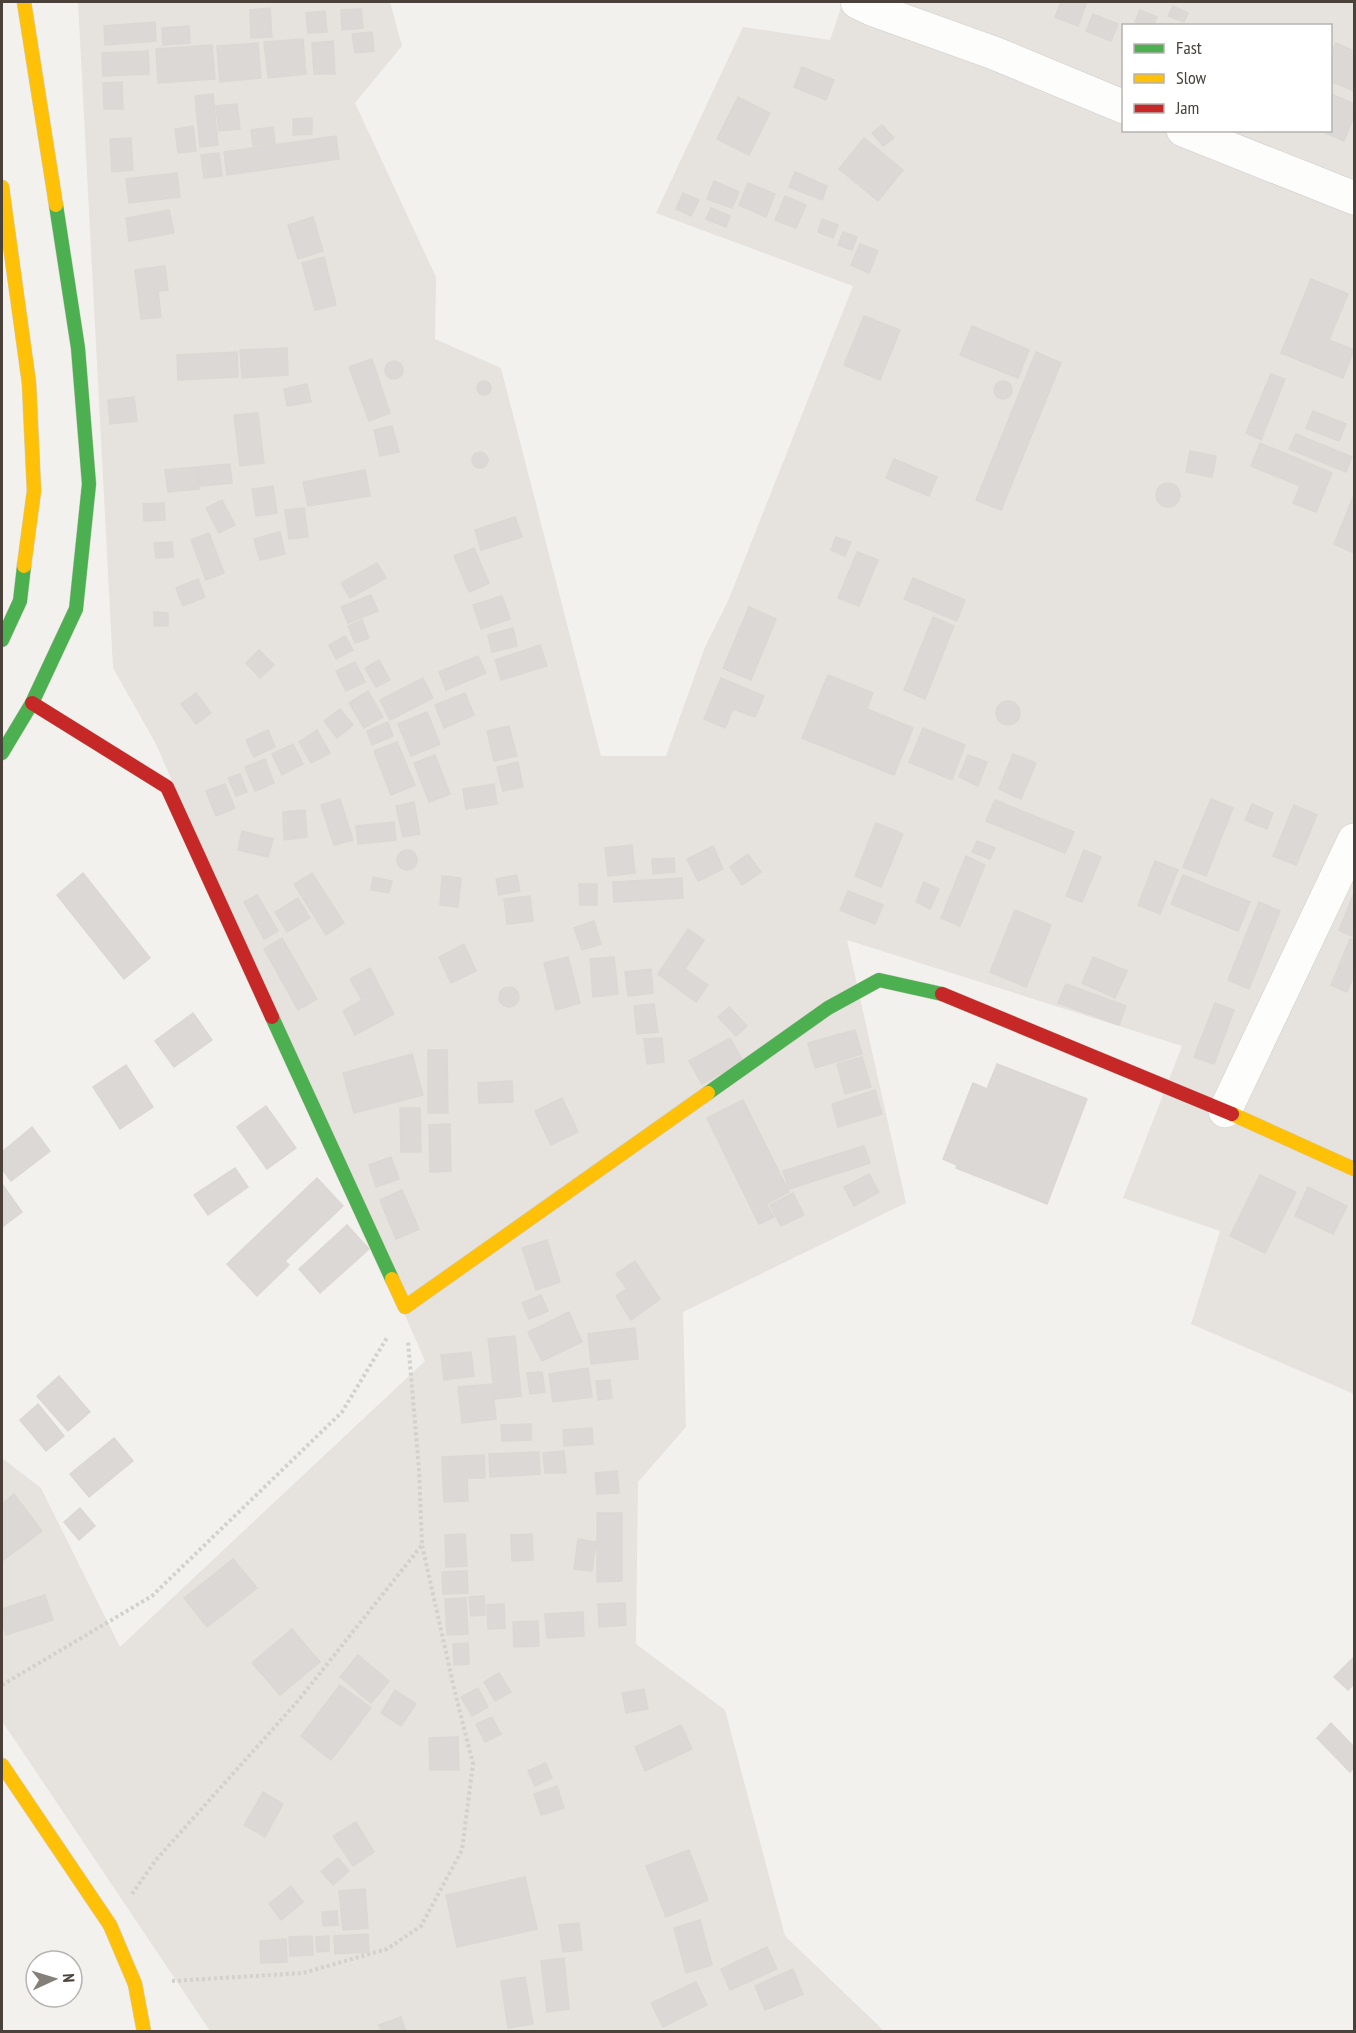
<svg xmlns="http://www.w3.org/2000/svg" width="1356" height="2033" font-family="'PT Sans Narrow',sans-serif">
  <style>
    .residential { fill: #e6e2dd; fill-rule: evenodd }
    .building { fill: #dbd8d5; stroke: #dbd8d4; stroke-width: 1.5 }
    .lines { fill: none; stroke-linecap: round; stroke-linejoin: round }
    .street-casing { stroke: #d1cecc; stroke-width: 34 }
    .fast-casing { stroke: #d1cdc6; stroke-width: 15 }
    .slow-casing { stroke: #d1cdc6; stroke-width: 15 }
    .jam-casing { stroke: #d1cdc6; stroke-width: 15 }
    .path { stroke: #d3d1cc; stroke-width: 4; stroke-dasharray: 3 3; stroke-linecap: butt }
    .street { stroke: #fdfdfc; stroke-width: 33 }
    .fast { stroke: #4caf50; stroke-width: 14 }
    .slow { stroke: #ffc107; stroke-width: 14 }
    .jam { stroke: #c62828; stroke-width: 14 }
  </style>
  <rect width="100%" height="100%" fill="#f3f1ee"/>
  <path class="residential" d="M78,2H390L402,46L355,103L436,277L435,339L501,368L601,756H666L705,647L728,601L853,286L656,213L743,27L830,40L843,2H1354V1394L1191,1324L1220,1231L1123,1198L1182,1046L847,940L906,1203L683,1312L686,1427L638,1482L636,1644L725,1710L785,1936L884,2031H210L2,1721V1458L41,1488L120,1647L425,1361L156,744L113,668ZM1124,26H1330V130H1124Z"/>
  <path class="building" d="M1061,2H1087L1078,26L1055,17Z
    M1173,6L1188,13L1184,22L1168,16Z
    M270,8L272,37L251,38L250,10Z
    M361,9L363,28L342,30L341,10Z
    M1140,10L1157,17L1153,26H1144L1135,22Z
    M325,11L327,32L308,33L306,13Z
    M1093,14L1118,24L1111,41L1086,31Z
    M155,22L156,41L105,45L104,26Z
    M189,26L190,43L163,45L162,28Z
    M372,32L374,51L355,53L352,34Z
    M303,39L306,74L268,78L264,42Z
    M333,41L335,74H314L312,43Z
    M258,43L261,78L220,82L217,46Z
    M1336,43L1354,51V91L1330,81V56Z
    M212,45L215,79L158,83L156,49Z
    M148,51L149,74L103,76L102,53Z
    M802,67L834,80L826,100L794,87Z
    M122,82L123,109H104L103,83Z
    M213,94L218,145L200,147L195,96Z
    M1331,94L1354,104V116L1344,141L1319,130H1330Z
    M738,97L770,113L749,155L717,139Z
    M237,104L240,129L219,131L216,106Z
    M312,118V134L293,135V119Z
    M882,125L894,138L883,146L872,133Z
    M193,126L196,151L178,153L175,129Z
    M273,127L275,143L253,146L251,130Z
    M336,136L339,159L227,175L224,152Z
    M131,138L133,170L112,172L110,139Z
    M864,138L903,170L878,201L839,169Z
    M219,153L222,176L204,178L201,155Z
    M795,172L827,186L822,200L789,187Z
    M177,173L180,197L129,203L126,179Z
    M714,181L739,192L732,208L707,199Z
    M748,183L775,194L766,217L739,205Z
    M683,193L699,200L691,216L676,209Z
    M785,196L806,205L796,228L775,220Z
    M711,208L730,216L726,227L706,219Z
    M169,210L174,233L129,241L126,218Z
    M313,217L323,251L298,259L288,225Z
    M822,219L838,225L833,238L818,232Z
    M843,232L857,237L852,250L838,245Z
    M860,244L878,251L869,273L851,265Z
    M324,257L336,305L315,310L302,263Z
    M165,266L168,290L158,291L161,317L141,319L135,270Z
    M1311,279L1348,294L1329,340L1354,350L1343,378L1281,353Z
    M864,316L900,330L880,380L844,365Z
    M972,326L1029,350L1018,378L960,355Z
    M287,348L288,375L242,378L240,350Z
    M237,352L238,377L178,380L177,355Z
    M1036,352L1061,363L1001,510L976,500Z
    M372,359L390,413L369,421L349,367Z
    M385 370a9 9 0 1 1 18 0a9 9 0 1 1-18 0Z
    M1271,374L1285,379L1261,440L1246,433Z
    M994 390a9 9 0 1 1 18 0a9 9 0 1 1-18 0Z
    M477 388a7 7 0 1 1 14 0a7 7 0 1 1-14 0Z
    M307,384L311,402L287,406L284,389Z
    M134,397L137,421L110,424L108,400Z
    M1313,411L1346,424L1339,441L1306,428Z
    M258,413L264,463L240,466L234,415Z
    M392,426L399,452L380,456L374,430Z
    M1296,434L1352,457L1346,472L1289,449Z
    M1260,443L1332,473L1316,512L1293,503L1300,486L1251,466Z
    M1190,451L1216,456L1212,477L1186,472Z
    M472 460a8 8 0 1 1 16 0a8 8 0 1 1-16 0Z
    M894,459L937,477L929,496L886,478Z
    M230,464L232,483L200,486L198,467Z
    M197,467L199,489L168,492L165,470Z
    M365,470L370,496L308,506L303,482Z
    M1156 495a12 12 0 1 1 24 0a12 12 0 1 1-24 0Z
    M273,486L277,513L256,516L252,489Z
    M1354,495V553L1334,544Z
    M222,500L235,525L219,533L206,508Z
    M164,503L165,520L144,521L143,504Z
    M304,508L308,537L289,539L285,510Z
    M515,517L522,537L481,550L475,530Z
    M280,532L285,554L260,560L254,539Z
    M209,533L224,573L206,580L191,540Z
    M836,537L851,542L845,556L831,550Z
    M172,542L173,557L156,558L154,543Z
    M474,548L489,583L469,592L454,556Z
    M857,552L878,560L859,606L838,598Z
    M377,563L386,578L350,598L341,583Z
    M913,578L965,600L957,621L904,599Z
    M198,579L205,597L183,606L176,588Z
    M371,595L378,611L348,623L341,607Z
    M502,596L510,619L481,629L473,605Z
    M749,607L776,619L751,680L723,668Z
    M154,612L168,613V626H154Z
    M933,617L954,626L925,699L904,690Z
    M362,620L369,638L355,643L348,626Z
    M513,628L517,646L492,652L488,635Z
    M345,636L353,650L336,659L329,645Z
    M540,645L547,666L501,680L495,660Z
    M259,650L274,665L260,678L246,663Z
    M478,656L486,673L446,690L439,672Z
    M379,660L390,680L376,687L365,668Z
    M355,662L365,682L346,691L336,671Z
    M828,675L873,693L867,709L913,728L894,775L802,738Z
    M423,678L433,698L390,720L380,700Z
    M721,678L764,696L755,717L733,709L725,728L704,719Z
    M368,691L383,717L364,728L349,703Z
    M196,693L211,713L196,724L181,704Z
    M465,693L474,715L444,728L435,705Z
    M996 713a12 12 0 1 1 24 0a12 12 0 1 1-24 0Z
    M340,709L353,725L337,738L324,721Z
    M427,712L440,744L411,756L398,724Z
    M388,722L393,736L372,745L367,731Z
    M509,726L517,756L494,761L487,731Z
    M923,728L965,745L952,780L909,762Z
    M268,730L275,747L254,757L246,740Z
    M317,730L330,753L311,763L299,742Z
    M397,742L415,785L391,795L374,751Z
    M293,744L303,764L282,775L272,754Z
    M1013,754L1036,763L1021,799L999,789Z
    M435,755L450,794L429,802L414,763Z
    M968,755L987,762L978,786L959,777Z
    M265,759L274,783L255,791L245,767Z
    M518,762L523,787L503,791L497,767Z
    M240,774L247,792L236,796L228,778Z
    M225,784L235,808L216,816L206,791Z
    M494,784L497,804L466,809L463,789Z
    M340,799L353,840L334,845L321,805Z
    M1211,799L1233,808L1206,876L1183,867Z
    M995,800L1074,832L1065,853L986,821Z
    M414,802L420,834L403,837L396,806Z
    M1252,804L1273,813L1267,829L1245,820Z
    M1294,805L1317,815L1296,865L1273,856Z
    M305,810L307,837L284,840L283,812Z
    M394,822L396,840L358,844L356,826Z
    M876,823L903,834L881,887L855,876Z
    M242,831L273,839L268,857L238,850Z
    M977,841L995,848L990,859L972,852Z
    M632,845L635,873L608,876L605,848Z
    M713,846L723,869L698,881L687,859Z
    M1084,850L1101,857L1082,902L1066,896Z
    M397 860a10 10 0 1 1 20 0a10 10 0 1 1-20 0Z
    M748,854L761,872L742,885L730,867Z
    M966,856L985,865L960,926L941,918Z
    M674,858L675,872L653,874L652,859Z
    M1155,861L1178,870L1160,914L1138,905Z
    M83,873L150,958L124,979L57,895Z
    M312,873L344,923L326,935L294,884Z
    M517,875L520,891L499,895L496,879Z
    M1183,875L1250,902L1238,931L1171,904Z
    M442,876L461,878L458,907L440,905Z
    M373,877L392,881L389,893L371,890Z
    M682,878L683,898L614,902L613,882Z
    M924,882L939,889L930,909L916,902Z
    M579,884H597V905H580Z
    M848,891L883,905L875,924L840,910Z
    M1354,893V937L1339,930Z
    M257,895L278,931L264,939L244,902Z
    M530,896L533,921L507,924L504,899Z
    M298,898L310,918L287,932L275,912Z
    M1259,902L1280,911L1249,989L1228,980Z
    M1015,910L1051,925L1026,987L990,972Z
    M594,921L601,944L582,950L574,928Z
    M688,929L704,940L685,969L708,985L696,1002L658,974Z
    M282,938L317,999L298,1010L264,949Z
    M1350,939L1354,941V975L1347,992L1331,985Z
    M464,944L476,971L451,983L439,957Z
    M568,957L580,1003L556,1010L544,963Z
    M614,957L618,994L593,997L590,959Z
    M1093,957L1127,971L1115,998L1082,983Z
    M370,968L394,1014L355,1035L343,1011L362,1000L350,979Z
    M651,969L653,993L628,996L625,972Z
    M1066,984L1126,1006L1119,1025L1058,1003Z
    M499 997a10 10 0 1 1 20 0a10 10 0 1 1-20 0Z
    M1215,1003L1234,1010L1214,1064L1194,1057Z
    M654,1004L658,1032L637,1034L634,1006Z
    M729,1007L747,1026L736,1036L718,1017Z
    M193,1013L212,1040L174,1067L155,1041Z
    M855,1030L862,1054L815,1068L808,1043Z
    M662,1038L664,1062L647,1064L644,1039Z
    M730,1038L743,1061L702,1084L689,1061Z
    M428,1050H447L448,1113H428Z
    M412,1054L423,1095L354,1113L343,1073Z
    M862,1057L871,1087L845,1094L837,1064Z
    M997,1064L1087,1099L1047,1204L956,1168L957,1165L943,1159L973,1083L987,1089Z
    M126,1065L153,1107L120,1129L93,1087Z
    M512,1081L513,1102L479,1103L478,1083Z
    M875,1090L882,1114L838,1127L832,1104Z
    M562,1098L578,1132L551,1145L535,1111Z
    M743,1100L789,1192L766,1204L774,1217L759,1224L707,1118Z
    M266,1106L296,1148L267,1169L237,1127Z
    M400,1108H420L421,1152H401Z
    M450,1124L451,1171L430,1172L429,1125Z
    M32,1127L50,1151L11,1181L2,1169V1152Z
    M864,1146L870,1163L789,1189L783,1171Z
    M391,1157L399,1179L376,1187L369,1165Z
    M235,1168L248,1187L208,1215L194,1195Z
    M869,1174L879,1192L854,1206L844,1187Z
    M1260,1175L1296,1192L1265,1253L1230,1236Z
    M317,1178L343,1206L285,1261L289,1265L257,1296L227,1264Z
    M2,1184L22,1212L2,1227Z
    M1308,1187L1347,1206L1333,1234L1295,1216Z
    M402,1190L419,1229L396,1239L380,1200Z
    M793,1193L804,1215L781,1226L770,1205Z
    M347,1225L369,1249L320,1293L299,1269Z
    M547,1240L560,1282L536,1290L522,1248Z
    M635,1261L660,1299L631,1320L616,1296L627,1289L616,1274Z
    M541,1295L548,1311L529,1319L522,1303Z
    M569,1312L582,1342L542,1361L528,1332Z
    M635,1328L638,1359L591,1364L588,1334Z
    M515,1336L521,1396L495,1399L488,1339Z
    M471,1352L474,1376L444,1380L441,1355Z
    M588,1368L592,1397L553,1402L549,1374Z
    M542,1372L545,1392L530,1394L527,1373Z
    M59,1376L90,1412L68,1431L37,1396Z
    M610,1380L612,1398L598,1400L596,1381Z
    M492,1384L496,1419L462,1423L458,1387Z
    M38,1404L64,1436L46,1451L20,1420Z
    M531,1424V1440L502,1441L501,1425Z
    M592,1428L593,1444L564,1446L563,1430Z
    M114,1438L133,1461L89,1497L70,1474Z
    M564,1451L566,1473H545L543,1453Z
    M539,1452L540,1474L490,1477L489,1454Z
    M484,1455L485,1478H467L468,1501L444,1502L442,1457Z
    M617,1471L619,1493L597,1494L595,1473Z
    M14,1494L42,1531L2,1561V1504Z
    M80,1508L95,1526L79,1540L64,1522Z
    M597,1513H622V1581L597,1582Z
    M465,1534L467,1566L446,1567L445,1535Z
    M532,1534L533,1560L512,1561L511,1535Z
    M578,1539L596,1542L592,1571L574,1569Z
    M233,1559L257,1588L207,1627L184,1598Z
    M467,1571L468,1593L443,1594L442,1572Z
    M45,1595L53,1620L6,1635L2,1622V1609Z
    M484,1596L485,1615L471,1616L469,1597Z
    M466,1598L468,1634L447,1635L445,1599Z
    M625,1603L626,1625L599,1627L598,1604Z
    M504,1604L505,1628L488,1629L487,1605Z
    M583,1612L584,1636L547,1638L545,1614Z
    M538,1621L539,1646L514,1647L513,1622Z
    M292,1629L320,1662L280,1695L252,1663Z
    M468,1643L469,1664L454,1665L453,1644Z
    M358,1655L389,1681L371,1703L340,1677Z
    M1354,1657V1684L1348,1690L1334,1677Z
    M499,1673L511,1692L495,1701L484,1682Z
    M340,1685L371,1708L331,1760L301,1736Z
    M478,1688L488,1707L472,1716L461,1697Z
    M644,1689L648,1709L626,1713L622,1693Z
    M395,1690L416,1704L401,1726L381,1713Z
    M492,1717L501,1734L485,1742L476,1724Z
    M1331,1723L1354,1747V1767L1350,1772L1317,1738Z
    M681,1725L692,1749L645,1771L635,1747Z
    M458,1737L459,1770H430L429,1738Z
    M546,1763L552,1778L535,1786L528,1771Z
    M557,1786L564,1808L541,1815L534,1794Z
    M263,1792L283,1804L265,1837L244,1825Z
    M356,1822L374,1852L353,1866L333,1836Z
    M689,1850L708,1900L666,1917L646,1866Z
    M338,1858L349,1871L333,1885L321,1871Z
    M525,1877L537,1929L457,1947L446,1895Z
    M291,1886L303,1902L281,1920L269,1904Z
    M365,1889L368,1928L343,1930L339,1891Z
    M337,1911L338,1925L323,1926L322,1912Z
    M700,1920L712,1965L686,1973L674,1928Z
    M579,1923L582,1950L563,1952L559,1925Z
    M368,1934L369,1952L335,1954L334,1936Z
    M312,1936L313,1955L290,1956L289,1937Z
    M329,1936V1951L317,1952L316,1937Z
    M286,1939L287,1962L261,1963L260,1941Z
    M767,1947L777,1969L730,1990L721,1969Z
    M564,1958L569,2009L547,2012L541,1961Z
    M793,1969L803,1994L765,2010L755,1986Z
    M525,1977L533,2024L508,2028L501,1981Z
    M696,1982L707,2005L663,2027L651,2003Z
    M401,2017L406,2032H382L379,2025Z"/>
  <g class="lines">
    <g class="street-casing">
      <path id="street" d="M857,2L874,10L994,53L1124,107
        M1183,130L1354,198
        M1225,1111L1354,840"/>
    </g>
    <g class="fast-casing">
      <path id="fast" d="M2,640L20,601L24,566
        M2,753L32,703L76,609L89,484L78,348L56,205
        M272,1017L392,1279
        M708,1093L828,1008L879,980L942,994"/>
    </g>
    <g class="slow-casing">
      <path id="slow" d="M24,2L56,205
        M2,187L29,383L34,491L24,566
        M1232,1114L1354,1169
        M392,1279L405,1307L708,1093
        M2,1765L110,1925L135,1984L144,2032"/>
    </g>
    <g class="jam-casing">
      <path id="jam" d="M32,703L167,787L272,1017
        M942,994L1232,1114"/>
    </g>
    <path class="path" d="M2,1685L152,1596L342,1412L388,1336
      M132,1894L155,1861L297,1702L422,1545L419,1470L408,1341
      M172,1981L303,1973L387,1949L421,1926L462,1850L473,1764L454,1688L422,1545"/>
    <use href="#street" class="street"/>
    <use href="#fast" class="fast"/>
    <use href="#slow" class="slow"/>
    <use href="#jam" class="jam"/>
  </g>
  <rect width="1356" height="2033" fill="none" stroke="#49413a" stroke-width="6"/>
  <rect x="1122" y="24" width="210" height="108" fill="#ffffff" stroke="#b6b3b0" stroke-width="1.5"/>
  <rect x="1134" y="44" width="30" height="9" fill="#4caf50" stroke="#b6b3b0" stroke-width="1.5"/>
  <text x="1176" y="54" font-size="18" fill="#49413a">Fast</text>
  <rect x="1134" y="74" width="30" height="9" fill="#ffc107" stroke="#b6b3b0" stroke-width="1.5"/>
  <text x="1176" y="84" font-size="18" fill="#49413a">Slow</text>
  <rect x="1134" y="104" width="30" height="9" fill="#c62828" stroke="#b6b3b0" stroke-width="1.5"/>
  <text x="1176" y="114" font-size="18" fill="#49413a">Jam</text>
  <g transform="translate(54 1979) rotate(86)"><circle r="28" fill="#ffffff" stroke="#b6b3b0" stroke-width="1.5"/>
  <path d="M0-4.5L10 22L0 15L-10 22Z" fill="#847f79"/>
  <text y="-9" font-size="16" font-weight="bold" text-anchor="middle" fill="#49413a">N</text>
  </g>
</svg>
